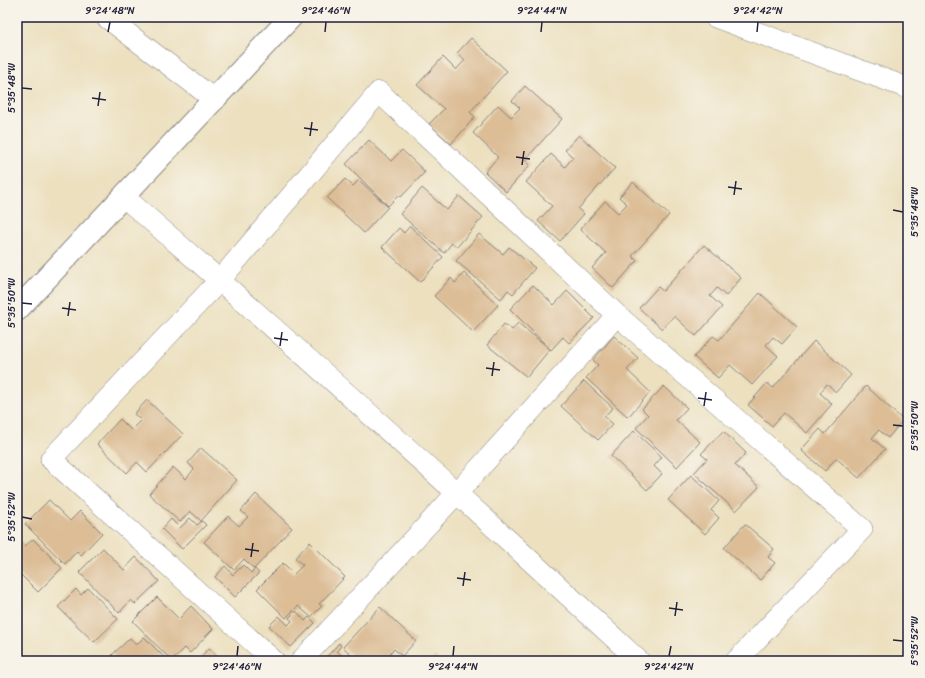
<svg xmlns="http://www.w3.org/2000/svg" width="925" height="678" font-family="Sriracha,sans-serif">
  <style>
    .building { fill: #dcbd96 }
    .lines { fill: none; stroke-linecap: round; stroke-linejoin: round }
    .street-casing { stroke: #87817d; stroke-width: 22 }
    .secondary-casing { stroke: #87817d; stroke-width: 24 }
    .street { stroke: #fff; stroke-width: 21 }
    .secondary { stroke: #fff; stroke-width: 22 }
    .ticks { fill: none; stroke: #22223b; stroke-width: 1.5 }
    .neatline { fill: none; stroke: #22223b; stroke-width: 1.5 }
    .ticks-label { font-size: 10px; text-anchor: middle; fill: #22223b }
  </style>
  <rect width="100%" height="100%" fill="#f7f3e8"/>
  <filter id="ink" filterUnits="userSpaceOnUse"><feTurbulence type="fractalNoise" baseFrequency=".025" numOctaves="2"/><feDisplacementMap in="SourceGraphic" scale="8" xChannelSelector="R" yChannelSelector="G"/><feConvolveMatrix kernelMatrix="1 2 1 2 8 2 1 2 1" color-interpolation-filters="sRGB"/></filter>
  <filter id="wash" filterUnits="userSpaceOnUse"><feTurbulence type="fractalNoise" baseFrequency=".012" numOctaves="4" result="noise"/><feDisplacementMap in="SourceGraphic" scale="16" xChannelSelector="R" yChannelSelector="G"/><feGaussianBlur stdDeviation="0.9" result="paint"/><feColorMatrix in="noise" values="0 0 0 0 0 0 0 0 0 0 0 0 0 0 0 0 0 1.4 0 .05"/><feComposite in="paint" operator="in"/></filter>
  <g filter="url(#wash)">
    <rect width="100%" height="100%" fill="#ece0bf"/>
    <g id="blocks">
      <path class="building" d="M471,38L507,71L470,112L475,117L451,144L429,124L444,109L417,85L443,57L456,70L465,60L457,53Z
        M525,86L562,119L525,160L530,165L506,192L485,172L498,157L473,133L498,105L511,117L520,108L512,101Z
        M579,135L615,168L578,209L584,214L560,241L538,221L552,206L526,182L551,154L565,167L573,157L565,150Z
        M369,140L391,161L402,150L425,172L401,197L399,195L388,206L346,164Z
        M345,179L353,186L359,180L388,207L364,233L327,198Z
        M633,182L669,215L632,256L637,261L613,288L592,268L606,253L580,229L605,201L618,213L627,204L619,197Z
        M422,188L447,210L459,196L483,217L457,247L452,243L444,253L400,214Z
        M410,226L443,257L420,282L382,247L399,228L404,233Z
        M479,234L503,254L509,247L535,268L513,294L508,290L501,299L456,261Z
        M704,245L741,278L726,296L717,288L710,296L722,307L696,336L674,316L662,329L639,308L658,287L663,291Z
        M464,273L498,305L473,332L434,296L451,278L455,283Z
        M533,285L554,305L567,291L594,318L569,343L563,337L551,350L510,309Z
        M760,293L797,327L782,344L773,337L766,345L778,356L752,385L730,365L718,378L694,357L713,336L719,340Z
        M518,323L550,349L527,377L487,345L504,324L512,330Z
        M614,336L638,358L627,370L650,392L628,417L586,378L598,365L593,360Z
        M814,341L851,375L836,392L827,384L820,393L832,404L807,433L784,413L772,426L748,405L767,383L773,388Z
        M584,381L613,408L604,416L613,424L598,440L561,406Z
        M664,386L687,408L676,420L700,442L677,467L636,428L648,415L642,409Z
        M866,386L903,420L888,438L879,430L872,438L885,449L859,478L836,458L825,471L801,450L820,429L825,434Z
        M147,400L183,434L147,472L137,462L127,473L97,444L120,419L131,430L141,420L134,414Z
        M634,431L662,457L654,466L662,474L647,490L611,456Z
        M723,431L746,453L735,465L759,487L736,511L694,473L707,459L701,454Z
        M201,448L237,480L201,521L190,511L180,522L149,494L173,467L186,479L194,469L188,463Z
        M691,475L719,501L711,510L719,518L705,534L668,500Z
        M256,494L292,528L254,569L244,559L234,570L204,542L228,516L239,526L248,517L241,511Z
        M49,500L70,521L80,511L102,533L81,555L77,551L65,564L25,524Z
        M190,518L197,525L202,521L206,525L182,549L162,529L171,519L180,528Z
        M745,524L774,549L768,557L775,563L760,580L724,548Z
        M33,539L62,568L38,592L17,571V546L21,542L25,546Z
        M310,542L345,577L319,604L322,606L311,617L298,606L286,618L257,589L283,563L294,574L303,565L295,558Z
        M103,548L124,570L136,557L159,581L135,604L131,600L119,613L79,572Z
        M243,565L251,573L255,569L259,573L235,597L215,577L225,566L233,575Z
        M88,588L118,619L94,642L58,607L76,589L81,595Z
        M157,597L179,619L191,606L213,629L190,653L185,648L172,661L133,621Z
        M380,607L416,641L402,656L394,649L385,658L388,661H350L354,657L343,647Z
        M296,611L305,621L309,617L315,623L291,647L269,626L279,616L288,625L292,621L289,618Z
        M144,637L168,661H118L112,655L130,638L136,645Z
        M339,643L341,646L337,651L346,660L345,661H323Z
        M209,648L223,661H197Z
        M435,656L440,661H430Z"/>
    </g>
  </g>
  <g filter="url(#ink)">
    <use href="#blocks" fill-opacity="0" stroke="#87817d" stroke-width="1"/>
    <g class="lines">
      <g class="street-casing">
        <path id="street" d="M106,17L215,100
          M715,17L908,88
          M124,197C299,348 470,504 639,661
          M274,661L51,459L220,280L379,92L617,315L862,529L736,661
          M301,661L457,493L617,315"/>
      </g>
      <g class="secondary-casing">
        <path id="secondary" d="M17,310L291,17"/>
      </g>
      <use href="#street" class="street"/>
      <use href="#secondary" class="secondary"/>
    </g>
  </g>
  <path class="ticks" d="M108,32L110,22M325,32L326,22M541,32L542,22M757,32L758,22M22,88L32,89M92,98L106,100M98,106L100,92M304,128L318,130M310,136L312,122M516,157L530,159M522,165L524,151M728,187L742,189M734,195L736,181M893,210L903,212M22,303L32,304M62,308L76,310M68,316L70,302M274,338L288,340M280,346L282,332M486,368L500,370M492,376L494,362M698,398L712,400M704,406L706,392M893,425L903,426M22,517L32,519M245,549L259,551M251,557L253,543M457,578L471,580M463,586L465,572M669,608L683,610M675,616L677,602M893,640L903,641M237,656L238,646M453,656L454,646M669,656L671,646"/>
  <rect width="925" height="678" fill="none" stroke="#f7f3e8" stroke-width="44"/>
  <rect x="22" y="22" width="881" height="634" class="neatline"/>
  <g class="ticks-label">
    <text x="110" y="14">9°24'48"N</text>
    <text x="326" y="14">9°24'46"N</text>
    <text x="542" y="14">9°24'44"N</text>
    <text x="758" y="14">9°24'42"N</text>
    <text transform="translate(11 88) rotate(-90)" y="4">5°35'48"W</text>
    <text transform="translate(914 212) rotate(-90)" y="4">5°35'48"W</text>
    <text transform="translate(11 303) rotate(-90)" y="4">5°35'50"W</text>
    <text transform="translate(914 426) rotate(-90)" y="4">5°35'50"W</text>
    <text transform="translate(11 517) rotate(-90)" y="4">5°35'52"W</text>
    <text transform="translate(914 641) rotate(-90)" y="4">5°35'52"W</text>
    <text x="237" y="670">9°24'46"N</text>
    <text x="453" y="670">9°24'44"N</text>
    <text x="669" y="670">9°24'42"N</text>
  </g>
</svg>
